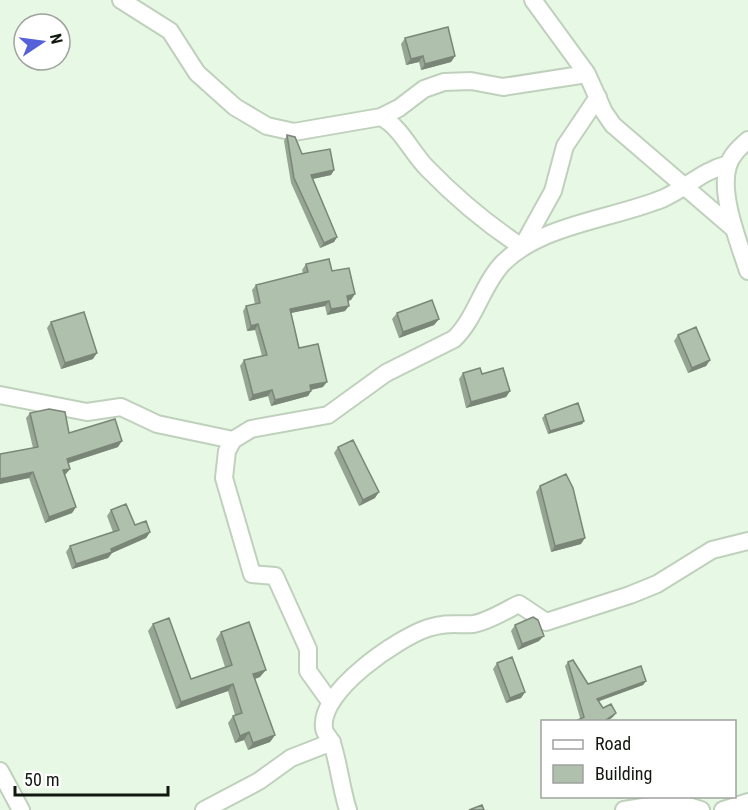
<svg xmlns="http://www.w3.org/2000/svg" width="748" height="810" font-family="'Roboto Condensed',sans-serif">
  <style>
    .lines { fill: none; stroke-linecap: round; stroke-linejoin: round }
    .street-casing { stroke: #bfd1bc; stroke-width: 20 }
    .street { stroke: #fff; stroke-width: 16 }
    .wall { fill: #96a594 }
    .shaded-wall { fill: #7a8678 }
    .building { fill: #afc0ac; stroke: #7a8678; stroke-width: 1.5 }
  </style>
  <rect width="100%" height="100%" fill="#e7f9e4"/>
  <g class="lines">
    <g class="street-casing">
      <path id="street" d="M121,0L170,31L197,73L235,107L267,126L294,132L381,117L399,108L424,89L444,82L471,81L503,87L587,74
        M533,0L587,74L604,112L613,125L734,229
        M381,117C401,127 411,152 427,168C456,198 487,224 522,247L553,191L565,146L598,97
        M748,140C740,147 731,155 728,166C719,194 739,243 748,271
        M0,395L87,412L121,407L157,424L233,440
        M331,703L308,671V649L275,576L252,574L224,478L227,451L233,440L251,429L328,415L386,373L454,339C476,318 482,285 503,263C542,224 614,219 664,198C688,187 700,172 728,164
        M0,771L21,810
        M204,810L259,781L291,758L332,742
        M348,810C341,788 339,765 332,743C330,738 324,733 324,728C319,691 398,638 428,628C447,622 456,625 473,624C488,622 506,610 519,604L546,622L630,595L657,584L712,550L748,541
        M624,810L675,802L701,810
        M723,810L748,802"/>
    </g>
    <use href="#street" class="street"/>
  </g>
  <path class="wall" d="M405,38L455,56L451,62L421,70L419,62L406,65L401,44Z
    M287,135L302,154L334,170L331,175L313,179L337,237L334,242L320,248L291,183L284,141Z
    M306,264L332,271L351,300L348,301L345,311L327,315L325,306L291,313L299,348L323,387L311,390V391L308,396L271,406L268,396L249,401L240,366L244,360L262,356L255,330L247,331L243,311L246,306L255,304L252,290L256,285L303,273L302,270Z
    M397,313L439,319L434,325L399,338L392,319Z
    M51,322L93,359L61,369L47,328Z
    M678,335L710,360L706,366L688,373L674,341Z
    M463,373L482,374L510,391L506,397L466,408L459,379Z
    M30,413L69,433L118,447L68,463L70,469L64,475L76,507L72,513L45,523L29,478L0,484V454L33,448L26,418Z
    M545,415L584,421L582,424L548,434L542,418Z
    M338,447L375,498L359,506L334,453Z
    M540,486L581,544L551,552L536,492Z
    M111,510L135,525L150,532L146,538L112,553L108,558L72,569L66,552L70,546L113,532L107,516Z
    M153,624L191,679L225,667L216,639L221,632L260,677L255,679L275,735L270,742L248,750L244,740L235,743L228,723L233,716L235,715L228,691L176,709L148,631Z
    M515,625L539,641L518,650L511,631Z
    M568,662L588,684L646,681L643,685L599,701L603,708L613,717L580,718L565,666Z
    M497,663L525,692L521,698L506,703L493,669Z"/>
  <path class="shaded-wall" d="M423,56L419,62L406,65L411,59Z
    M455,56L451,62L421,70L425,64Z
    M334,170L331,175L307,180L311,175Z
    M337,237L334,242L320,248L324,243Z
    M355,294L351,300L343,302L347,296Z
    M329,301L325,306L286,314L290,309Z
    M349,306L345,311L327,315L331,309Z
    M439,319L434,325L399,338L403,332Z
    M258,324L255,330L247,331L251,326Z
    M97,353L93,359L61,369L65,363Z
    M710,360L706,366L688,373L692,368Z
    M327,382L323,387L306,391L310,385Z
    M272,390L268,396L249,401L253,395Z
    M311,391L308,396L271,406L275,400Z
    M510,391L506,397L466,408L471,402Z
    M584,421L582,424L548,434L550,431Z
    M122,441L118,447L63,465L67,459Z
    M70,469L65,475L59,476L63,470Z
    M33,472L29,478L0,484V479Z
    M379,492L375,498L359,506L363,500Z
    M76,507L72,513L45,523L49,517Z
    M150,532L146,538L112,553L108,558L72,569L76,564Z
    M585,538L581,544L551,552L555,546Z
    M544,636L539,641L518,650L522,644Z
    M266,670L260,677L248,681L253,674Z
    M646,681L643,685L594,703L597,699Z
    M233,684L228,691L176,709L181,702Z
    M525,692L521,698L506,703L510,698Z
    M616,713L613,717L606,722H603Z
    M249,732L244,740L235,743L240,736Z
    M275,735L270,742L248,750L253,743Z"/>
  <path class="building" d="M448,27L455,56L425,64L423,56L411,59L405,38Z
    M287,135L295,137L302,154L330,149L334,170L311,175L337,237L324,243L294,178Z
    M329,259L332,271L349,268L355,294L347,296L349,306L331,309L329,301L290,309L299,348L318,344L327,382L310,385L311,391L275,400L272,390L253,395L244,360L267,355L258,324L251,326L246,306L260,303L256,285L308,272L306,264Z
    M432,300L439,319L403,332L397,313Z
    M84,312L97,353L65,363L51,322Z
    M696,327L710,360L692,368L678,335Z
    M480,368L482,374L503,368L510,391L471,402L463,373Z
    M578,403L584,421L550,431L545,415Z
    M49,409L65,412L69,433L115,419L122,441L67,459L70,469L63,470L76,507L49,517L33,472L0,479V454L38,447L30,413Z
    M353,440L379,492L363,500L338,447Z
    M566,474L573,488L585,538L555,546L540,486Z
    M126,504L135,525L146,521L150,532L111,549L112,552L76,564L70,546L119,530L111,510Z
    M533,617L538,620L544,636L522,644L515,625Z
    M169,618L191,679L232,665L221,632L249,622L266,670L253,674L275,735L253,743L249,732L240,736L233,716L242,713L233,684L181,702L153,624Z
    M512,657L525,692L510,698L497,663Z
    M573,660L588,684L641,666L646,681L597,699L603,708L611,704L616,713L603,722H574L584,717L568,662Z
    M482,805L484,810H469Z"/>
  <rect x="541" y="720" width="195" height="78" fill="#ffffff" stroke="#a0a39f" stroke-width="1.5"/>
  <rect x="553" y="740" width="30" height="9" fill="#ffffff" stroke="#a0a39f" stroke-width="1.5"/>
  <text x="595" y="750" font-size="18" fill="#111810">Road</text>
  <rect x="553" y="765" width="30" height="18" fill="#afc0ac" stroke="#a0a39f" stroke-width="1.5"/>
  <text x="595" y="780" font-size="18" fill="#111810">Building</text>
  <g transform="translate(42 42) rotate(77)"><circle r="28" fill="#ffffff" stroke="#a0a39f" stroke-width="1.5"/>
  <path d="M0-4.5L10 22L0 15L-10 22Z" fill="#5561d8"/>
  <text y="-9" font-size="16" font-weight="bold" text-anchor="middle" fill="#111810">N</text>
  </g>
  <path d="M15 786v9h153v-9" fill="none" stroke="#111810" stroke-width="3"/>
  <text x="24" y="786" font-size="18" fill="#111810" stroke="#ffffff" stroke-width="4.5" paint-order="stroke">50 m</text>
</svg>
